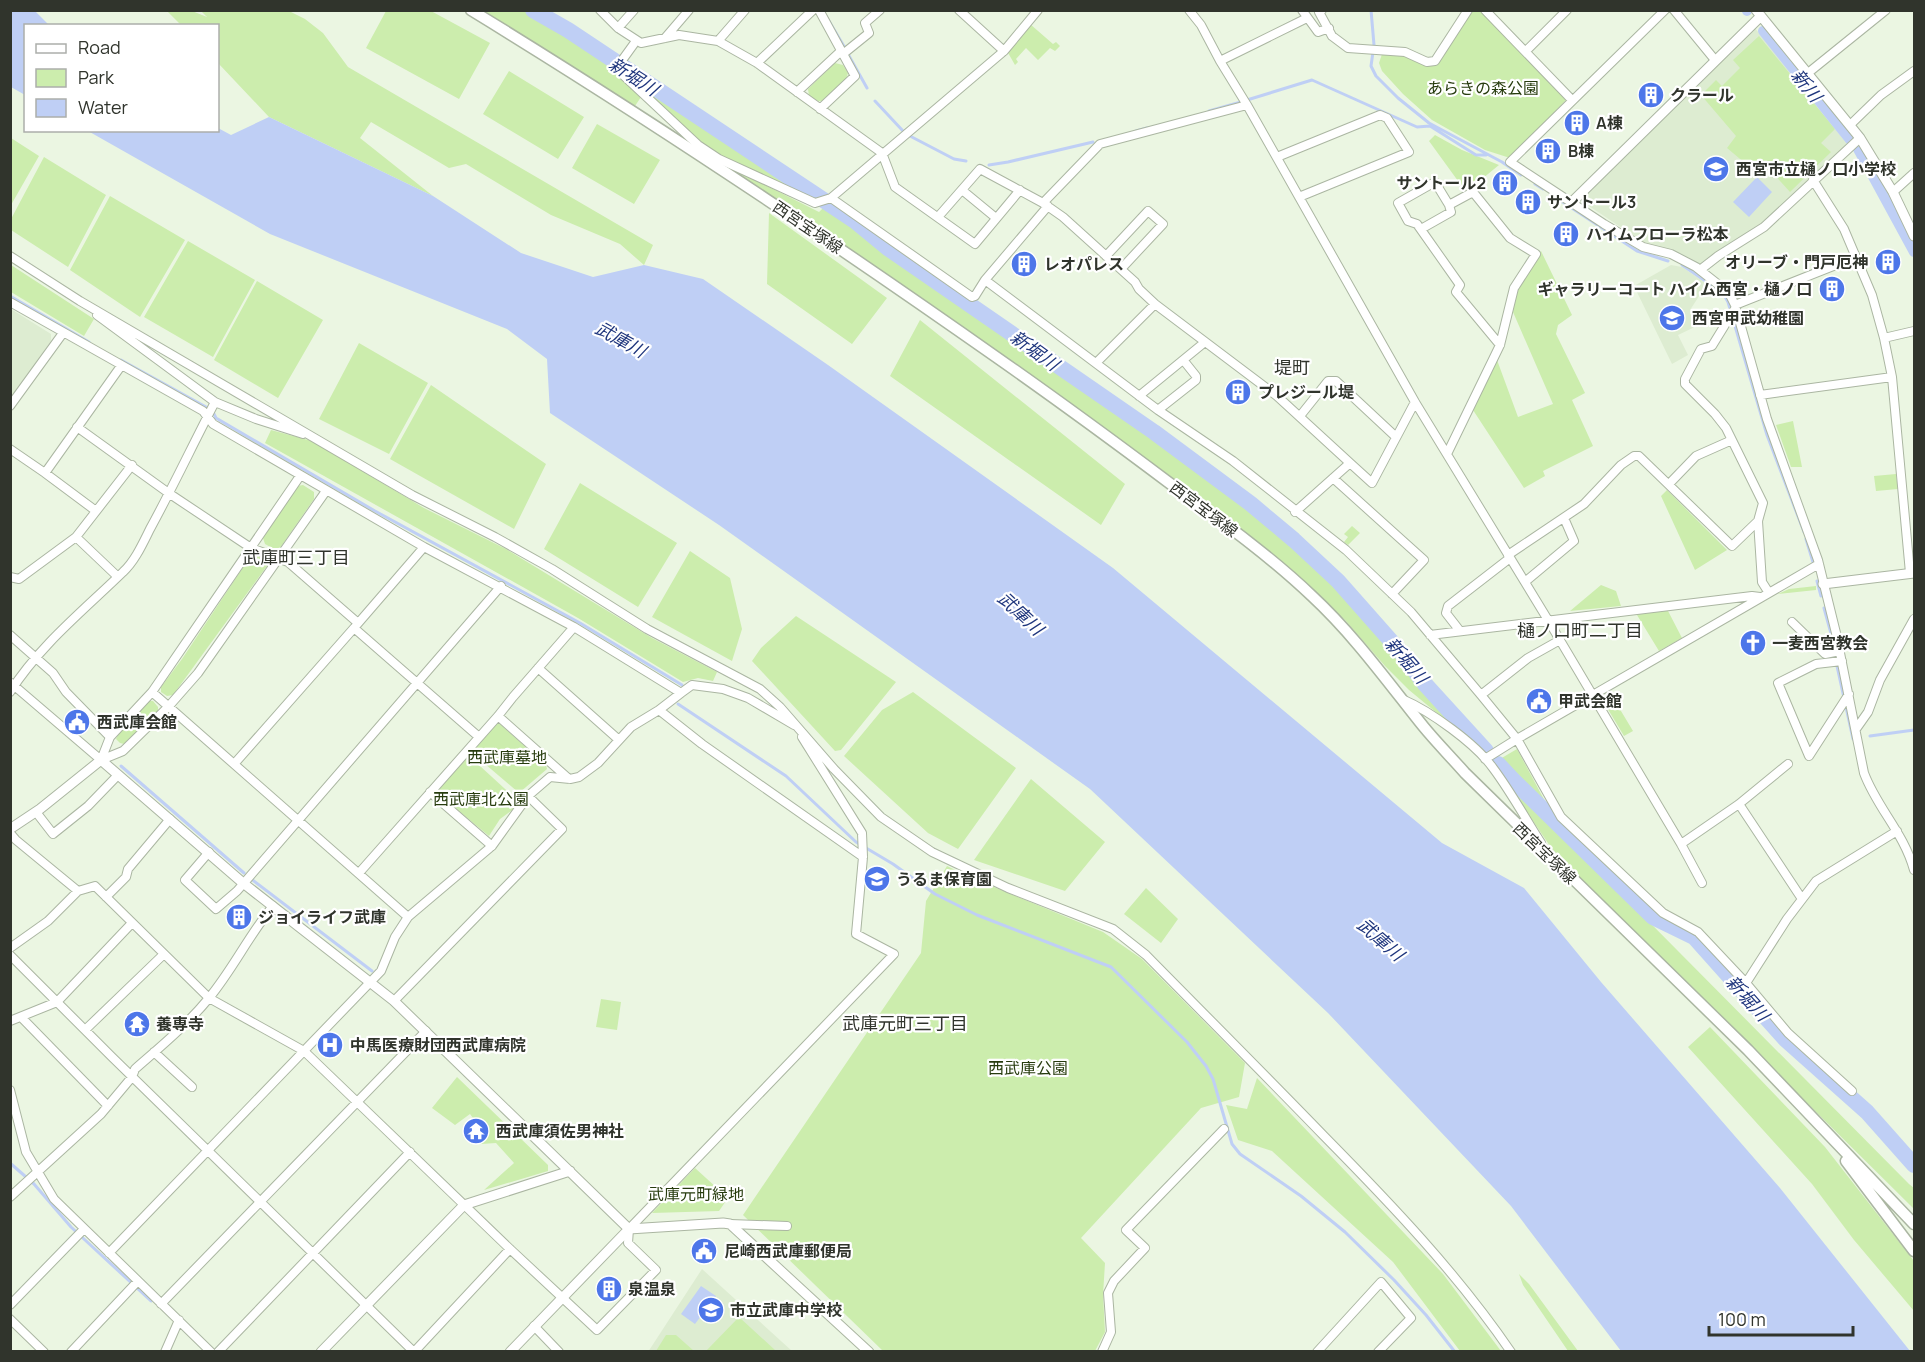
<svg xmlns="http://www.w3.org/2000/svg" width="1925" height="1362" font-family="Manrope,'Noto Sans JP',sans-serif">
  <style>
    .built { fill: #ddecd1 }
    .green { fill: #ccedad }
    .water { fill: #bfcff5 }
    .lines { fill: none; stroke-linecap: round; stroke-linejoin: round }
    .stream { stroke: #bfcff5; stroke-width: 3 }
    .canal { stroke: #bfcff5; stroke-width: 10 }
    .river { stroke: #bfcff5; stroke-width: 16 }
    .minor-casing { stroke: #abb6a2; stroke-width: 10 }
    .tertiary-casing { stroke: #abb6a2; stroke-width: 11 }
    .secondary-casing { stroke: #abb6a2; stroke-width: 13 }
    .minor { stroke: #fff; stroke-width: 8 }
    .tertiary { stroke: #fff; stroke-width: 9 }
    .secondary { stroke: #fff; stroke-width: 10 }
    .labels { text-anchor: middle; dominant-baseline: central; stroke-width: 4.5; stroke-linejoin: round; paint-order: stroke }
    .park-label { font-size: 16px; fill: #273c0e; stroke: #fff }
    .poi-label { font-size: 16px; font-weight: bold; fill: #30342c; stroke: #fff; text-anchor: start }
    .street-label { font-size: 16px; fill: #30342c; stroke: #fff }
    .water-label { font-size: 18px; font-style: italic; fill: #1f367d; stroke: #fff }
    .neighbourhood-label { font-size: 18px; fill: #30342c; stroke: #fff }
  </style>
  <rect width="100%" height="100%" fill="#ebf6e2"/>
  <path class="built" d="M1755 28 1847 144 1762 225 1700 265 1646 244 1580 200Z
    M1671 265 1682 267 1707 284 1690 310 1699 325 1678 335 1688 355 1672 364 1634 286Z
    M11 309 51 334V341L11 398Z
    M702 1269 792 1351 648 1352Z"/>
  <path class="green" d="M167 11H192L207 17 201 11H289L305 19 323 33 348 67 653 245 644 265 620 244 551 215 466 164 449 168 371 122 360 138 433 196 269 117 218 63V26L181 25Z
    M386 11H431L490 43 459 99 366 48Z
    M480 11H526L616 66 617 75 641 97 635 106Z
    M1473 11H1480L1566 100 1510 158 1485 150 1432 120 1403 94 1382 71 1379 63 1382 54 1405 56 1437 63Z
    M1030 24 1053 44 1056 42 1060 46 1055 51 1050 48 1038 60 1026 48 1016 59 1018 62 1015 65 1007 51Z
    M1759 36 1835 129 1821 143 1831 152 1790 192 1771 171 1757 166 1752 169 1727 148 1736 136 1701 95 1716 80 1722 86 1740 68 1733 60Z
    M835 63 843 65 848 73 846 79 823 101H818L809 96 808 89Z
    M509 71 584 117 558 159 483 114Z
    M652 93 714 135 817 198 814 201 719 157 702 146 704 144 699 140 697 142 650 96Z
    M597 124 660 160 634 204 572 168Z
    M1435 135 1462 150 1499 165 1466 192 1429 141Z
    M11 138 39 156 11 205Z
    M44 157 106 195 68 267 11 230V219Z
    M729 167 819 212 824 207 857 228 1204 476 1296 547 1338 588 1459 724 1455 728 1409 690 1385 666 1345 620 1258 545 1184 488 1060 396 727 170Z
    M110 196 185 240 140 317 70 270Z
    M769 213 887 298 852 344 767 284Z
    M188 241 255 280 213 357 144 317Z
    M1541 251 1572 315 1558 325 1556 334 1585 393 1572 400 1593 446 1543 471 1545 476 1524 488 1473 410 1497 360 1518 417 1553 404 1513 312 1517 289Z
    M11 265 94 319 84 336 11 292Z
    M257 281 323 320 278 398 214 360Z
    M920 320 1125 484 1101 525 890 376Z
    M359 343 428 383 389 454 319 419Z
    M431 385 546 464 514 529 390 459Z
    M1793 421 1802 467H1791L1776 425Z
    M271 430 312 441 424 508 506 549 652 638 717 672 713 681 698 678 683 682 578 618 265 443Z
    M1896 474 1898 489 1876 491 1874 476Z
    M580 483 677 543 638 607 544 549Z
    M303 485 314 492V499L280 548 274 549 265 544 263 538 297 486Z
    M1667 490 1727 550 1695 570 1661 496Z
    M1352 526 1360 533 1348 545 1344 542 1348 537 1344 534Z
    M690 551 730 578 742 629 732 661 652 617Z
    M257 556 267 560V566L173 695 167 696 161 692V687L182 659 250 557Z
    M1601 585 1616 591 1621 606 1570 611Z
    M1816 586V590L1778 594 1789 589Z
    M1667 609 1682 638 1659 651 1637 615V613Z
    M796 616 896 682 841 750 835 751 752 661 761 648Z
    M913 692 1016 768 958 849 928 833 844 756 882 710Z
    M149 701H153L158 707V711L124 744 120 743 116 739 118 735Z
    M1615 701 1633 731 1624 736 1606 706Z
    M495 724H500L546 765 547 769 519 793 471 752Z
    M1517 749 1563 835 1909 1184 1914 1188V1209L1554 852 1508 784 1512 782 1526 796 1530 793 1500 759Z
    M468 755 515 798V808L500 819 489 836 436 792Z
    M1031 779 1105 842 1065 891 974 860Z
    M947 866 972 878 1103 932 1142 959 1245 1063 1239 1097 1201 1108 1081 1238 1105 1263 1103 1295 1105 1332 1095 1351H883L743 1215 921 953 926 901Z
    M1146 888 1178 919 1161 943 1124 914Z
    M601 999 621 1002 617 1030 596 1027Z
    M1710 1027 1825 1147 1914 1261V1311L1854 1240 1812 1184 1688 1047Z
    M457 1077 548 1165V1171L484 1190 514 1163 496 1143 481 1144 470 1137 479 1126 470 1114 455 1125 432 1108Z
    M1257 1078 1443 1274 1501 1351H1460L1393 1262 1272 1151 1238 1140 1226 1105 1247 1109Z
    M695 1168 728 1198 719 1211 652 1213Z
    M1519 1274 1529 1284 1578 1351H1568L1523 1285Z
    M739 1317 775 1350 774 1351H706Z
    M666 1335H676L694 1351H656Z"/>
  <path class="water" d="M11 10 35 11 49 25 26 26 25 95 11 87Z
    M269 117 433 196 521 253 593 277 644 265 703 279 828 365 1113 568 1442 843 1524 888 1601 982 1780 1188 1910 1351H1621L1511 1206 1328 1013 1090 789 719 525 550 413 547 359 507 329 270 234 88 131 218 130V128L231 135Z
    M1757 177 1772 192 1749 217 1733 202Z
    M701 1286 716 1296 695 1324 681 1314Z"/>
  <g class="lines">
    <path class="stream" d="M1371 10 1374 45 1371 66 1376 76 1398 98 1429 123 1502 162 1521 175
      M823 11 845 48
      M848 54 867 88
      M1247 100 1312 80 1417 127 1430 126 1476 155H1486
      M875 101 903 131
      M1209 111 1241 102
      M1136 131 1147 128
      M906 137 908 135 954 159 966 161
      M989 165 1008 162 1093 142
      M1535 184 1543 189
      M1552 195 1637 251 1668 261
      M1682 265 1723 293 1728 302 1767 435 1804 532
      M10 296 89 342
      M121 360 206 407
      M214 414 216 418 375 511 580 623 682 685
      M1806 539 1813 562
      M1817 581 1821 596
      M1824 608 1832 637
      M1837 666 1853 739
      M678 704 786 776 856 842 893 864 935 894 977 915 1111 967 1187 1042 1206 1066 1213 1079 1232 1144 1240 1154 1301 1196 1345 1232 1394 1280 1426 1315 1455 1352
      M1870 736 1914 730
      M121 766 244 873
      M250 878 372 971
      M10 1163 34 1184 71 1227 151 1301"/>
    <path class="canal" d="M1747 10V11
      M1763 31 1850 140
      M1858 149 1914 252"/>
    <path class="river" d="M533 10 568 30 855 221 889 249 1154 432 1251 504 1294 540 1338 581 1399 650 1424 683 1486 751
      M1498 764 1513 780 1653 917 1694 937 1785 1039 1867 1112 1914 1165"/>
    <defs>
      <path id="minor" d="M600 10 618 28 641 43 679 35 718 41 757 63 882 153 895 187 975 244 1020 190
        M819 10 855 76 820 109
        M959 10 1004 51
        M1189 10 1201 25 1220 61 1247 105 1415 402 1548 620 1681 844
        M1302 10 1318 32 1329 28
        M1322 10 1319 12 1332 36 1348 48 1405 52 1427 62 1435 61 1468 10
        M1485 10 1572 100
        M1665 10 1510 162 1604 224 1643 247 1671 254 1696 267 1729 293 1735 305 1767 419 1818 560 1836 633 1864 773C1877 808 1904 833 1914 870
        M1674 10 1715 60
        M618 28 634 10
        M665 38 689 10
        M636 41 623 59 621 73 698 145 719 159 815 203 831 198 1004 51 1038 10
        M718 41 745 10
        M1526 51 1567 10
        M843 54 869 33 865 23 880 10
        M1220 61 1307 18
        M757 63 813 10
        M1808 73 1886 10
        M797 92 841 51
        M1850 125 1881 95 1914 71
        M1277 157 1380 115 1387 118 1409 152 1299 197
        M1813 180 1844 229 1872 295 1884 338 1892 377 1910 573
        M962 190 996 218
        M1893 192 1914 173
        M831 198 972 297 975 296 985 280
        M1043 203 1100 144 1247 105
        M1048 206 985 280 1158 410 1233 461 1346 550 1411 612 1481 695 1517 739 1561 817 1663 913 1698 932 1746 983 1788 1033 1852 1091
        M938 217 980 169 1043 203 1063 217 1135 282 1139 289 1155 304 1277 396 1350 463
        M1421 229 1451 212 1449 205
        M10 256 80 301 412 495 495 537 552 569 647 629 760 689 780 707 834 769 881 817 932 852 1008 888 1113 929 1146 955C1205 1015 1265 1075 1324 1136 1391 1204 1457 1273 1511 1352
        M1106 256 1148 211 1163 224 1121 269
        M1700 270 1718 256 1764 227 1860 138
        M10 302 203 411 213 424 424 547 574 627 681 693 659 710 631 727 598 763 579 777 570 779 550 777 528 796 492 846 408 917 395 937 381 971 109 1253
        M1735 305 1856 257
        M1736 307 1712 346 1701 349 1685 379V384L1715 414 1726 428 1763 503 1758 521 1762 582 1769 593
        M97 315 215 402 256 419 303 434
        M1884 338 1914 331
        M1096 363 1155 304
        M1760 395 1892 377
        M1139 396 1205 342
        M10 406 63 333
        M1158 410 1196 380V376L1184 361
        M1300 416 1328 381H1336L1396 437
        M77 427 170 494 251 548 288 562 358 623
        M10 449 45 473 121 366
        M1447 454 1500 345 1514 288 1536 254 1510 238 1473 192 1449 205 1435 182 1398 203 1408 221 1417 224 1460 285 1456 292 1500 345
        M45 473 96 511
        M1333 478 1424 560 1392 594
        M1669 484 1696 456 1732 440
        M1295 512 1350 463 1372 483 1415 402
        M76 537 117 576
        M424 547 354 628 479 737
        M1508 555 1584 504 1621 465 1634 456H1639L1732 546 1758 521
        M10 577 19 579 76 537 132 465
        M1525 582 1574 541 1564 518
        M1792 622 1825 654 1840 651
        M1460 631 1446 613 1448 606 1510 558
        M10 635 53 673 66 692 110 737
        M1430 635 1752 596 1760 597
        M1842 661 1816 664 1778 683 1809 756 1849 694
        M538 668 619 740
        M11 683 101 760
        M10 692C40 645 84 610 123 572 135 561 143 543 150 529 173 487 193 444 215 402
        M152 692 408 917
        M681 693 692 685 723 689 748 698 794 725
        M1481 695 1528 658 1560 640
        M1402 699C1430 711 1475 743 1493 768 1511 792 1525 818 1541 843
        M659 710 702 744 863 857
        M498 716 569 779
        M1856 729 1868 712 1880 680 1914 619
        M1485 759 1517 739 1819 564
        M101 760 123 751 169 706 198 673 326 491
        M101 760 110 737 152 692 300 476
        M235 763 354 628
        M430 792 492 846
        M1739 804 1802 899
        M36 812 53 834 88 806 118 775
        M10 833 16 840 78 891 95 886 209 998 304 1051 510 1249 597 1330 656 1270 628 1243 629 1229 894 954 856 934 863 857 862 833 802 737
        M209 852 185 880 216 909 237 891 501 586
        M359 873 498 716 513 697 574 627
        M1702 883 1681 844 1739 804 1788 764
        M106 897 126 877 128 869 170 819
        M10 948 48 921 78 891
        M10 955 112 1057 414 1352
        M1746 983 1787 919 1816 881 1897 831
        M394 1001 562 829 528 796
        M21 1017 108 1106
        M10 1021 57 1002 132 923
        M85 1030 164 954
        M154 1052 192 1087
        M10 1090 26 1152 54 1199 211 1352
        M10 1197 101 1114 132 1077 135 1069C160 1047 187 1025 209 998 233 969 249 935 273 906
        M730 1224 787 1226
        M161 1304 426 1031
        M10 1305 84 1229
        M10 1319 44 1352
        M534 1326 559 1352
        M71 1352 137 1282
        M165 1352 179 1320
        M218 1352 410 1152
        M414 1352 510 1249
        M1102 1352 1111 1332 1108 1293 1114 1281 1145 1248 1126 1230 1224 1129
        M1317 1352 1381 1282 1411 1318 1378 1352"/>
      <path id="tertiary" d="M1756 10 1860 138 1893 192 1914 236
        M1572 202 1761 16
        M1823 584 1914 573
        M10 829 40 809 101 760 243 883 394 1001 629 1229
        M321 1352 464 1205 570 1171
        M510 1352 629 1229 723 1223 730 1224 869 1352"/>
      <path id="secondary" d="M471 10C651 120 827 238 999 359 1056 399 1112 440 1168 482 1217 518 1268 554 1312 596 1354 635 1387 681 1423 726 1436 742 1451 757 1465 773L1748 1050 1914 1224
        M1846 1161 1914 1251"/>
    </defs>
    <use href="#minor" class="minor-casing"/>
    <use href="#tertiary" class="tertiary-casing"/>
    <use href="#secondary" class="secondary-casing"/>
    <use href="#minor" class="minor"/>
    <use href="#tertiary" class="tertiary"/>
    <use href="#secondary" class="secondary"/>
  </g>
  <defs>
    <symbol id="building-disc" viewBox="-11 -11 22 22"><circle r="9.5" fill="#4d76e9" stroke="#fff"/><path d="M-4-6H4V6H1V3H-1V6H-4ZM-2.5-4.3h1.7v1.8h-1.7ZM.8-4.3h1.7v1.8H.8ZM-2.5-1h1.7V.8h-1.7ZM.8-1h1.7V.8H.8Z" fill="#fff"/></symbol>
    <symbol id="school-disc" viewBox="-11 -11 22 22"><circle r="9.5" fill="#4d76e9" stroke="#fff"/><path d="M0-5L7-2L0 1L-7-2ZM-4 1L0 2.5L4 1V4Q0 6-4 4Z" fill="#fff"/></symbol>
    <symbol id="church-disc" viewBox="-11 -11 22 22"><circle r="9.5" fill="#4d76e9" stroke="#fff"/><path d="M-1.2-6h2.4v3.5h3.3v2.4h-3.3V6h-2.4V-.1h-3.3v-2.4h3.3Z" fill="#fff"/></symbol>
    <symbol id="civic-disc" viewBox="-11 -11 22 22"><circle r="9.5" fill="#4d76e9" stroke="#fff"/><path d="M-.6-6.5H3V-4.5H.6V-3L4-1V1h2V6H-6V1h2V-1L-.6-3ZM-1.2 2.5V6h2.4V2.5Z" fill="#fff"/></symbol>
    <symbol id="temple-disc" viewBox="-11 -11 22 22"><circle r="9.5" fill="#4d76e9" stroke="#fff"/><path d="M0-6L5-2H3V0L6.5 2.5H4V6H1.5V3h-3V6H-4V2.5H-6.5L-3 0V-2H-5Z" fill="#fff"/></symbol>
    <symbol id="hospital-disc" viewBox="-11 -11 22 22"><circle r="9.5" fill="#4d76e9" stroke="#fff"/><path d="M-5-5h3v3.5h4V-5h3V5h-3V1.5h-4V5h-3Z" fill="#fff"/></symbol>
  </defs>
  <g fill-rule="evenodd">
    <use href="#building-disc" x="1636" y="80" width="30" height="30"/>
    <use href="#building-disc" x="1562" y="108" width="30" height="30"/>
    <use href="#building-disc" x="1533" y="136" width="30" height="30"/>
    <use href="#school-disc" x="1701" y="154" width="30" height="30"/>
    <use href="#building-disc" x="1490" y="168" width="30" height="30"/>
    <use href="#building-disc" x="1513" y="187" width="30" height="30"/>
    <use href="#building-disc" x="1551" y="219" width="30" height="30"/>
    <use href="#building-disc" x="1873" y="247" width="30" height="30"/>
    <use href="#building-disc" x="1009" y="249" width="30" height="30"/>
    <use href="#building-disc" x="1817" y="274" width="30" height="30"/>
    <use href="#school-disc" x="1657" y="303" width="30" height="30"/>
    <use href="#building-disc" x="1223" y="377" width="30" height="30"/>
    <use href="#church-disc" x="1738" y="628" width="30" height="30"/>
    <use href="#civic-disc" x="1524" y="686" width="30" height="30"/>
    <use href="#civic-disc" x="62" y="707" width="30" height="30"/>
    <use href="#school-disc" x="862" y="864" width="30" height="30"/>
    <use href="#building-disc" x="224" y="902" width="30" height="30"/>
    <use href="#temple-disc" x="122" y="1009" width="30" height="30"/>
    <use href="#hospital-disc" x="315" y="1030" width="30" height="30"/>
    <use href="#temple-disc" x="461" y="1116" width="30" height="30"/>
    <use href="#civic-disc" x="689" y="1236" width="30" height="30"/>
    <use href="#building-disc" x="594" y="1274" width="30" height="30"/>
    <use href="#school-disc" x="696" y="1295" width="30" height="30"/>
  </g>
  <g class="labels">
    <g class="park-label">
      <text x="1483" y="88">あらきの森公園</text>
      <text x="507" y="757">西武庫墓地</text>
      <text x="481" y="799">西武庫北公園</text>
      <text x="1028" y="1068">西武庫公園</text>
      <text x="696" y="1194">武庫元町緑地</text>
    </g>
    <g class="poi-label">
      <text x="1670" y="95">クラール</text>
      <text x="1596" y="123">A棟</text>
      <text x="1568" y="151">B棟</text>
      <text x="1736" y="169">西宮市立樋ノ口小学校</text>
      <text x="1486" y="183" text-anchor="end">サントール2</text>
      <text x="1547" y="202">サントール3</text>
      <text x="1586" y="234">ハイムフローラ松本</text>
      <text x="1868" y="262" text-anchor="end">オリーブ・門戸厄神</text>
      <text x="1044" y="264">レオパレス</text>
      <text x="1812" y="289" text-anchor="end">ギャラリーコート ハイム西宮・樋ノ口</text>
      <text x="1692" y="318">西宮甲武幼稚園</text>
      <text x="1258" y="392">プレジール堤</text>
      <text x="1772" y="643">一麦西宮教会</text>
      <text x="1558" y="701">甲武会館</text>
      <text x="97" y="722">西武庫会館</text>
      <text x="896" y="879">うるま保育園</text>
      <text x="258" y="917">ジョイライフ武庫</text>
      <text x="156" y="1024">養専寺</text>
      <text x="350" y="1045">中馬医療財団西武庫病院</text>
      <text x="496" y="1131">西武庫須佐男神社</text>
      <text x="724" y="1251">尼崎西武庫郵便局</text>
      <text x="628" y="1289">泉温泉</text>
      <text x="730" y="1310">市立武庫中学校</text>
    </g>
    <g class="street-label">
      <text transform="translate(808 227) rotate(34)">西宮宝塚線</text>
      <text transform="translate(1204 509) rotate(37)">西宮宝塚線</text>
      <text transform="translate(1545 853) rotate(44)">西宮宝塚線</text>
    </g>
    <g class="water-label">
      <text transform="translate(634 76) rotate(33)">新堀川</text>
      <text transform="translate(1807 85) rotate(51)">新川</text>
      <text transform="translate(621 339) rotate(29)">武庫川</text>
      <text transform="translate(1035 350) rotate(36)">新堀川</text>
      <text transform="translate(1021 613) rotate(43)">武庫川</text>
      <text transform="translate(1407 660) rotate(49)">新堀川</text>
      <text transform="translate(1381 939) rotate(41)">武庫川</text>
      <text transform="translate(1748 998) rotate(48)">新堀川</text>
    </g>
    <g class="neighbourhood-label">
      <text x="1292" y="367">堤町</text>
      <text x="296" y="557">武庫町三丁目</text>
      <text x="1580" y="630">樋ノ口町二丁目</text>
      <text x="905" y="1023">武庫元町三丁目</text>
    </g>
  </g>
  <rect width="1925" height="1362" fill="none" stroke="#30342c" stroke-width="24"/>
  <rect x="24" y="24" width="195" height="108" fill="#ffffff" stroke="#acaeab" stroke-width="1.5"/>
  <rect x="36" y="44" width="30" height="9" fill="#ffffff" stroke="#acaeab" stroke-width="1.5"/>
  <text x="78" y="54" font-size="18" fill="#30342c">Road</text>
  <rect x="36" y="69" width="30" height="18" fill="#ccedad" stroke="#acaeab" stroke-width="1.5"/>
  <text x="78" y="84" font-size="18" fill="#30342c">Park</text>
  <rect x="36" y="99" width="30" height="18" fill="#bfcff5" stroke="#acaeab" stroke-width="1.5"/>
  <text x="78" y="114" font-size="18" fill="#30342c">Water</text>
  <path d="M1709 1326v9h144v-9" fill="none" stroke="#30342c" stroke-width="3"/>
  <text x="1718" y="1326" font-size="18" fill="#30342c" stroke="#ffffff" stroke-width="4.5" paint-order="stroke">100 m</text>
</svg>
